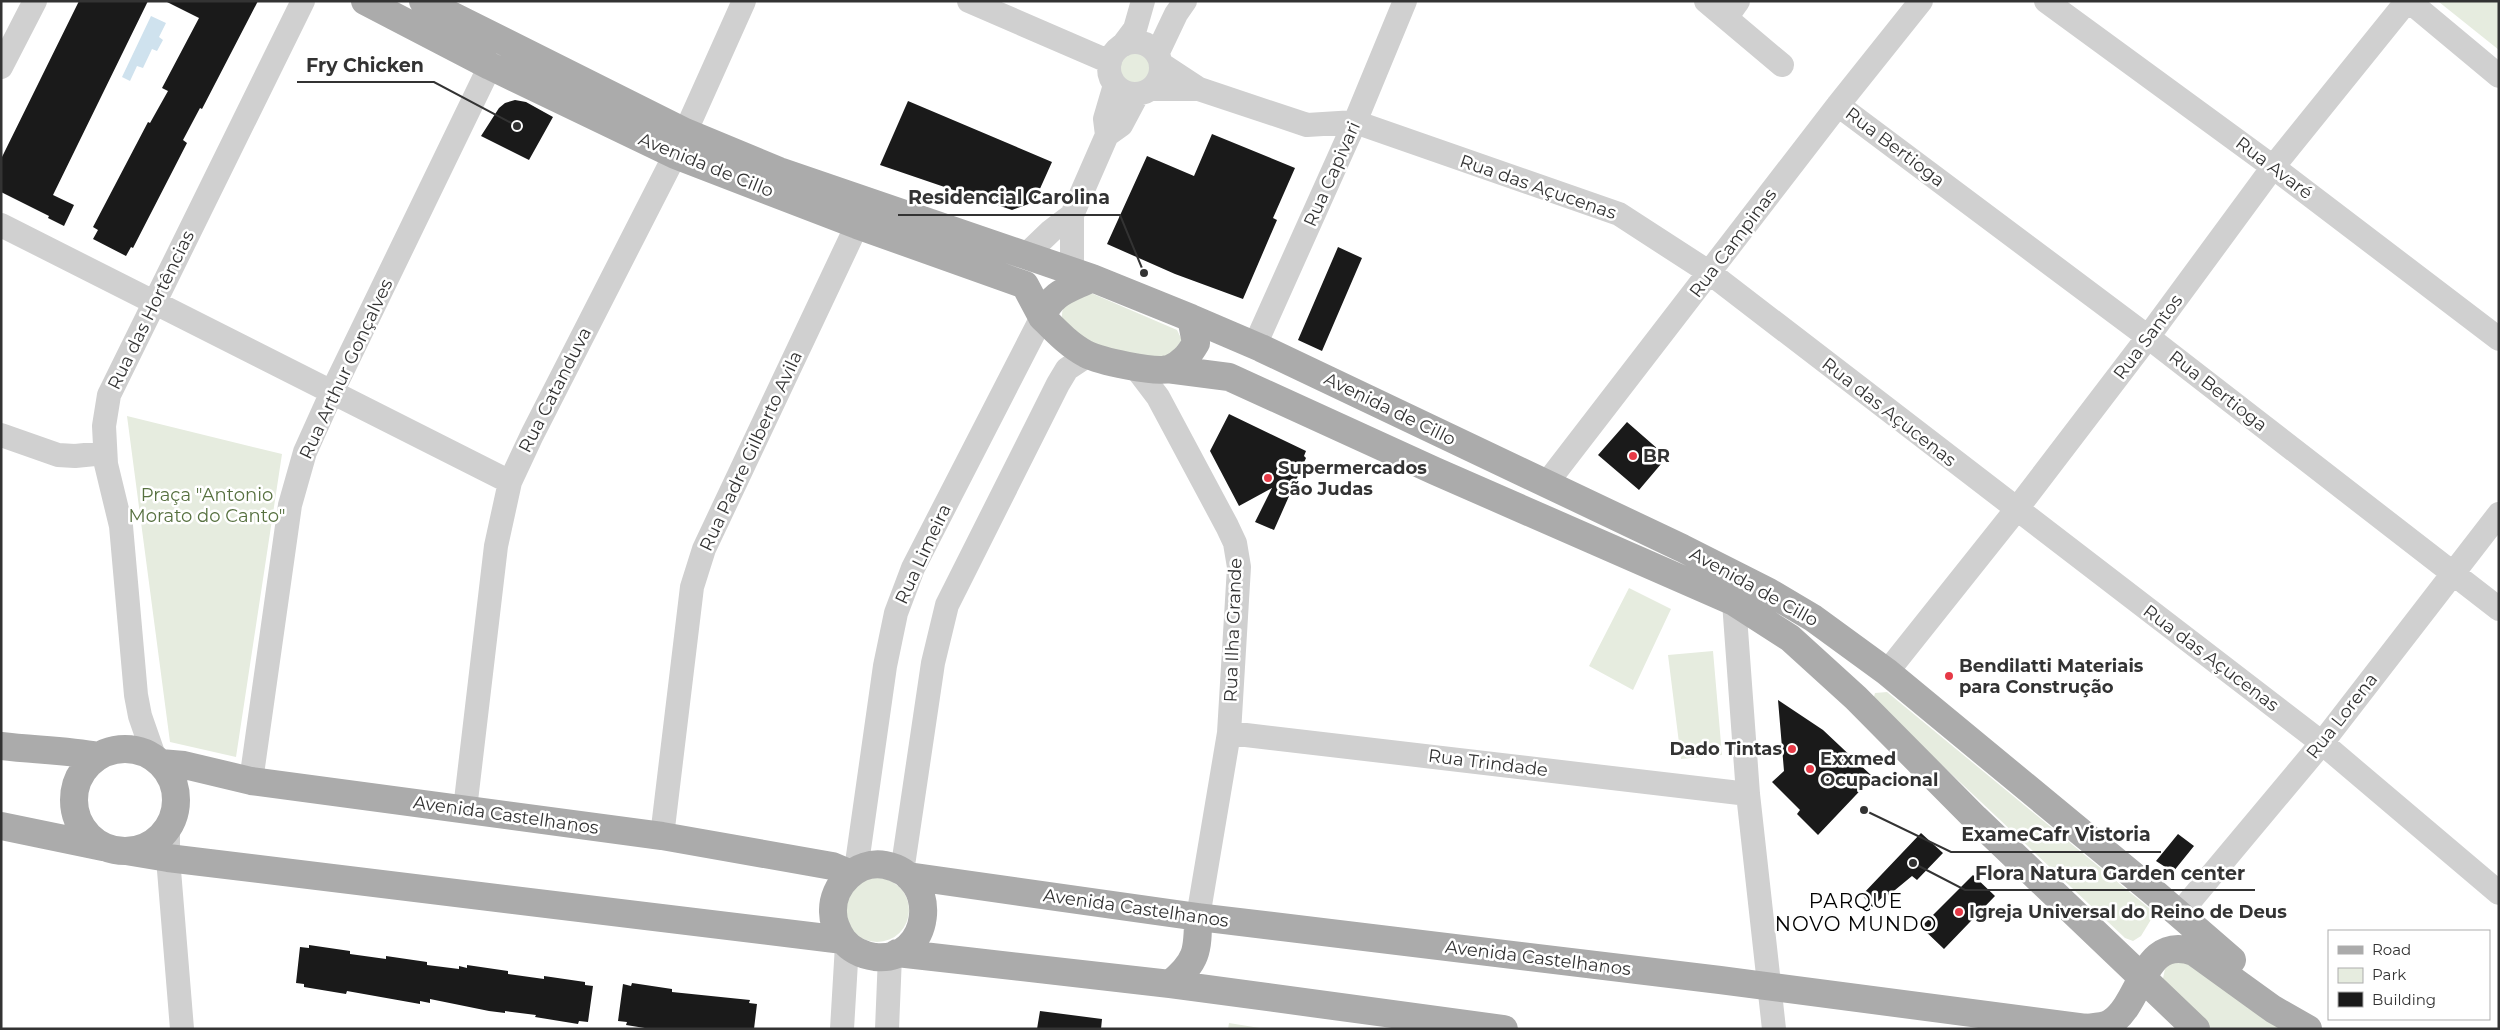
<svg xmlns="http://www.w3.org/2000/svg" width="2500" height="1030" font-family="Montserrat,sans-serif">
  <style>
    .green { fill: #e6ecdf }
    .water { fill: #cfe2ee }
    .building { fill: #1a1a1a }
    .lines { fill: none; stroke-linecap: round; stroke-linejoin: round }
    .minor { stroke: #d0d0d0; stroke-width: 24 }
    .major { stroke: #ababab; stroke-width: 28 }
    .poi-dot { fill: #e63946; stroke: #fff; stroke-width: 2 }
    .labels { text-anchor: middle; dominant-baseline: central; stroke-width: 5; stroke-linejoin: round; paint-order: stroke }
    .street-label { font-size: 18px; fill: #333; stroke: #fff }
    .poi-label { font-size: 18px; font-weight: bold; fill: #333; stroke: #fff; text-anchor: start }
    .park-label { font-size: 18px; fill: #56703f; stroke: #fff }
    .quarter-label { font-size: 20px; letter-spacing: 1px; fill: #000; stroke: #fff }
    .leader { fill: none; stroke: #333; stroke-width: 2 }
    .callout-dot { fill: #333; stroke: #fff; stroke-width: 2 }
    .callout-label { font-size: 19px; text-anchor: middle; font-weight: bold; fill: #333; stroke: #fff; stroke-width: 5; stroke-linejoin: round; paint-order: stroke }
  </style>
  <rect width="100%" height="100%" fill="#fff"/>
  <path class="green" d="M2499 1V50L2439 2V1Z
    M1115 69a19 19 0 1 1 38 0a19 19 0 1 1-38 0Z
    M1091 293 1177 330 1182 340 1166 361C1141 357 1074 348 1063 321 1060 313 1064 306 1067 298Z
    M127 416 282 454 236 757 170 742Z
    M1629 588 1671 609 1633 690 1589 666Z
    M1713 651 1722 755 1681 759 1668 655Z
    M1887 692 2155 913 2141 936 2133 941 2125 938 1873 700 1875 693Z
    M845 910a32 32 0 1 1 64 0a32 32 0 1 1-64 0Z
    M2183 959 2282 1029H2205L2162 983 2165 969 2174 960Z
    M1229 1023 1266 1029H1228Z"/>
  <path class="water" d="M151 16 166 23 159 37 163 40 157 51 152 49 143 68 137 66 130 81 122 77Z"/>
  <path class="building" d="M79 1H148L53 195 74 205 64 226 48 218 49 216 1 192V159Z
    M165 1H258L202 109 200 108 183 140 187 143 133 248 131 247 126 256 93 239 98 230 93 227 148 122 150 123 168 91 162 88 199 18Z
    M515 100 526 102 553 117 529 160 481 136 499 108 505 103Z
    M908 101 1052 162 1034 202 1012 210 880 165Z
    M1212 134 1295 168 1273 218 1277 220 1243 299 1175 274 1107 244 1147 156 1194 176Z
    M1338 247 1362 258 1322 351 1298 340Z
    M1229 414 1306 451 1304 456 1306 458 1274 530 1255 522 1272 488 1239 506 1210 451Z
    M1627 422 1667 457 1639 490 1598 455Z
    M1778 700 1823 730 1873 777 1818 835 1797 814 1800 810 1772 782 1784 771Z
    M1921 833 1943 853 1917 880 1912 876 1889 895 1887 893 1872 907 1862 895Z
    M2178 834 2194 846 2173 872 2156 861Z
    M1973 875 1995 896 1944 949 1921 927Z
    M309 945 350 951V954L386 959V956L427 962V965L459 969V966L467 968V965L508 971V974L544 979V976L585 982V985L593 986 588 1022 579 1021 578 1024 535 1017 536 1015 505 1011V1013L489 1011 430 999V1003L420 1001V1004L347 991 346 994 304 987V984L296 983 300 947 309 948Z
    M632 983 672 989V992L750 1000 749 1003 757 1004 754 1029H651L626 1025 627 1022 618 1021 623 984 631 986Z
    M1040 1011 1102 1019 1101 1029H1037Z"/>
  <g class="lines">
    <path class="minor" d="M969 1 1110 62
      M1706 1 1782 65
      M2046 1 2273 167 2499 339
      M2409 1 2499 76
      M1726 18 1738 1
      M1109 68a26 26 0 1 1 52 0a26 26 0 1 1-52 0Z
      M1123 45 1135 29 1143 1
      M1157 54 1176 14 1185 1
      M1 67 35 1
      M1152 89H1199L1161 64
      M1199 89 1307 125 1355 122 1619 214 1710 273 2322 743 2499 893
      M1838 105 2148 337 2499 609
      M1107 135 1121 125 1137 95
      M1 225 510 482
      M1026 255 1051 231 1072 215
      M1072 272V215L1107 135 1105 119 1115 85
      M1255 345 1355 122 1405 1
      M1136 368 1158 397 1227 526 1235 543 1239 567 1229 733 1198 917
      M1 435 58 455 75 456 105 453
      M1546 484 1838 105 1921 1
      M1734 602 1748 794 1774 1029
      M1887 672 2016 510 2148 337 2273 167 2407 1
      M1229 733 1748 794
      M155 759 140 716 136 695 121 526 106 464 104 426 109 395 303 1
      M251 781 290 505 305 452 332 392 490 66
      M465 809 496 546 510 482 532 435 675 155 744 1
      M168 826V858L182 1029
      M662 836 692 587 704 549 857 225
      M856 870 885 666 896 613 913 568 1042 317
      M902 872 933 663 947 605 1058 384 1067 369 1088 355
      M2179 914 2322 743 2499 514
      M842 1029 847 945
      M887 1029 890 956"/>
    <path class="major" d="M365 1 490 66 675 155 857 225 1025 285 1042 317
      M423 1 685 132 779 171 1092 278 1191 318 1196 343C1189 355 1182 364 1169 369 1154 373 1100 361 1086 354 1069 345 1056 331 1042 317 1052 292 1068 290 1092 278
      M1191 318 1261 348 1682 548 1769 592 1813 618 1887 672 2157 895 2232 960
      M1167 369 1229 377 1435 471 1734 602 1790 638 1856 698 1975 818 2196 1029
      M1 746C34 750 66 750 98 756
      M74 800a51 51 0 1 1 102 0a51 51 0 1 1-102 0Z
      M160 763 184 765 251 781 662 836 832 866 851 874
      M1 826 103 847
      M126 851 168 858 843 940C851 950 862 955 875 957 931 963 943 876 885 865 857 860 832 885 833 912 833 923 837 931 843 940
      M908 876 1198 917 1720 980 2086 1028C2094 1027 2105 1027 2112 1022 2143 1000 2143 934 2194 952L2273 1009 2308 1029
      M897 953 1170 984 1504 1029
      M1170 984C1197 962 1198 951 1198 917"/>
  </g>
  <g class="poi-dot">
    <circle cx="1633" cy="456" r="5"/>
    <circle cx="1268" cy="478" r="5"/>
    <circle cx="1949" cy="676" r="5"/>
    <circle cx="1792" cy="749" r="5"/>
    <circle cx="1810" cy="769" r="5"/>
    <circle cx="1959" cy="912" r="5"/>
  </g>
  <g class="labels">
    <g class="street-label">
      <text transform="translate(1895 147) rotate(37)">Rua Bertioga</text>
      <text transform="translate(706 165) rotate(22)">Avenida de Cillo</text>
      <text transform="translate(2274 168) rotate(37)">Rua Avaré</text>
      <text transform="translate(1332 174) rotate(-66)">Rua Capivari</text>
      <text transform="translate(1538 187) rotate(19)">Rua das Açucenas</text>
      <text transform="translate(1733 243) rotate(-53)">Rua Campinas</text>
      <text transform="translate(151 310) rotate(-64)">Rua das Hortências</text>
      <text transform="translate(2148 337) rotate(-53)">Rua Santos</text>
      <text transform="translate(346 369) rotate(-65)">Rua Arthur Gonçalves</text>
      <text transform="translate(555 390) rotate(-63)">Rua Catanduva</text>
      <text transform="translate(2218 391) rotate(38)">Rua Bertioga</text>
      <text transform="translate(1390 409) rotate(26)">Avenida de Cillo</text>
      <text transform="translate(1889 412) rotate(38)">Rua das Açucenas</text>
      <text transform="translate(751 451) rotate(-65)">Rua Padre Gilberto Avila</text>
      <text transform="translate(923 554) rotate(-65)">Rua Limeira</text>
      <text transform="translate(1754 587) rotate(29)">Avenida de Cillo</text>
      <text transform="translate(1233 630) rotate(-88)">Rua Ilha Grande</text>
      <text transform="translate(2211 658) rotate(37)">Rua das Açucenas</text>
      <text transform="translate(2342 716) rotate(-52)">Rua Lorena</text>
      <text transform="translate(1488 763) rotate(7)">Rua Trindade</text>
      <text transform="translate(506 815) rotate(8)">Avenida Castelhanos</text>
      <text transform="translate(1136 908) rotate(8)">Avenida Castelhanos</text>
      <text transform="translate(1538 958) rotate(7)">Avenida Castelhanos</text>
    </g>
    <g class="poi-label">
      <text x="1643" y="456">BR</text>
      <text x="1278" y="468">Supermercados<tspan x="1278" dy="21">São Judas</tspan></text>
      <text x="1959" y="666">Bendilatti Materiais<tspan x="1959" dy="21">para Construção</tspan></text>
      <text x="1782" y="749" text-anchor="end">Dado Tintas</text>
      <text x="1820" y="759">Exxmed<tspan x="1820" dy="21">Ocupacional</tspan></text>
      <text x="1969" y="912">Igreja Universal do Reino de Deus</text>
    </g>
    <g class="park-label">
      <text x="207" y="495">Praça "Antonio<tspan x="207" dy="21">Morato do Canto"</tspan></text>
    </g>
    <g class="quarter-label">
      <text x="1856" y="901">PARQUE<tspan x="1856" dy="23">NOVO MUNDO</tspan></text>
    </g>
  </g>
  <path class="leader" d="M517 126L434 82H297M1144 273L1120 215H898M1864 810L1951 852H2161M1913 863L1965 890H2255"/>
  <g class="callout-dot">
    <circle cx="517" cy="126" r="5"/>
    <circle cx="1144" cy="273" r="5"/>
    <circle cx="1864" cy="810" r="5"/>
    <circle cx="1913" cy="863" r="5"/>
  </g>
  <g class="callout-label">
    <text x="365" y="72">Fry Chicken</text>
    <text x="1009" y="204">Residencial Carolina</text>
    <text x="2056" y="841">ExameCafr Vistoria</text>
    <text x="2110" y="880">Flora Natura Garden center</text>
  </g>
  <rect width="2500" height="1030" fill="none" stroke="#333333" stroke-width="5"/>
  <rect x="2328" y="930" width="162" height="90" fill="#ffffff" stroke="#adadad"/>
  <rect x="2338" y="946" width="25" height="8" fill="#ababab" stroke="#adadad"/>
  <text x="2372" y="955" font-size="15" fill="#333333">Road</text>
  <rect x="2338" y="968" width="25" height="15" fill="#e6ecdf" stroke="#adadad"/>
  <text x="2372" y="980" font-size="15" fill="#333333">Park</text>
  <rect x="2338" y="992" width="25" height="15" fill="#1a1a1a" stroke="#adadad"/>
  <text x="2372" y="1005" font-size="15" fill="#333333">Building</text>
</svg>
